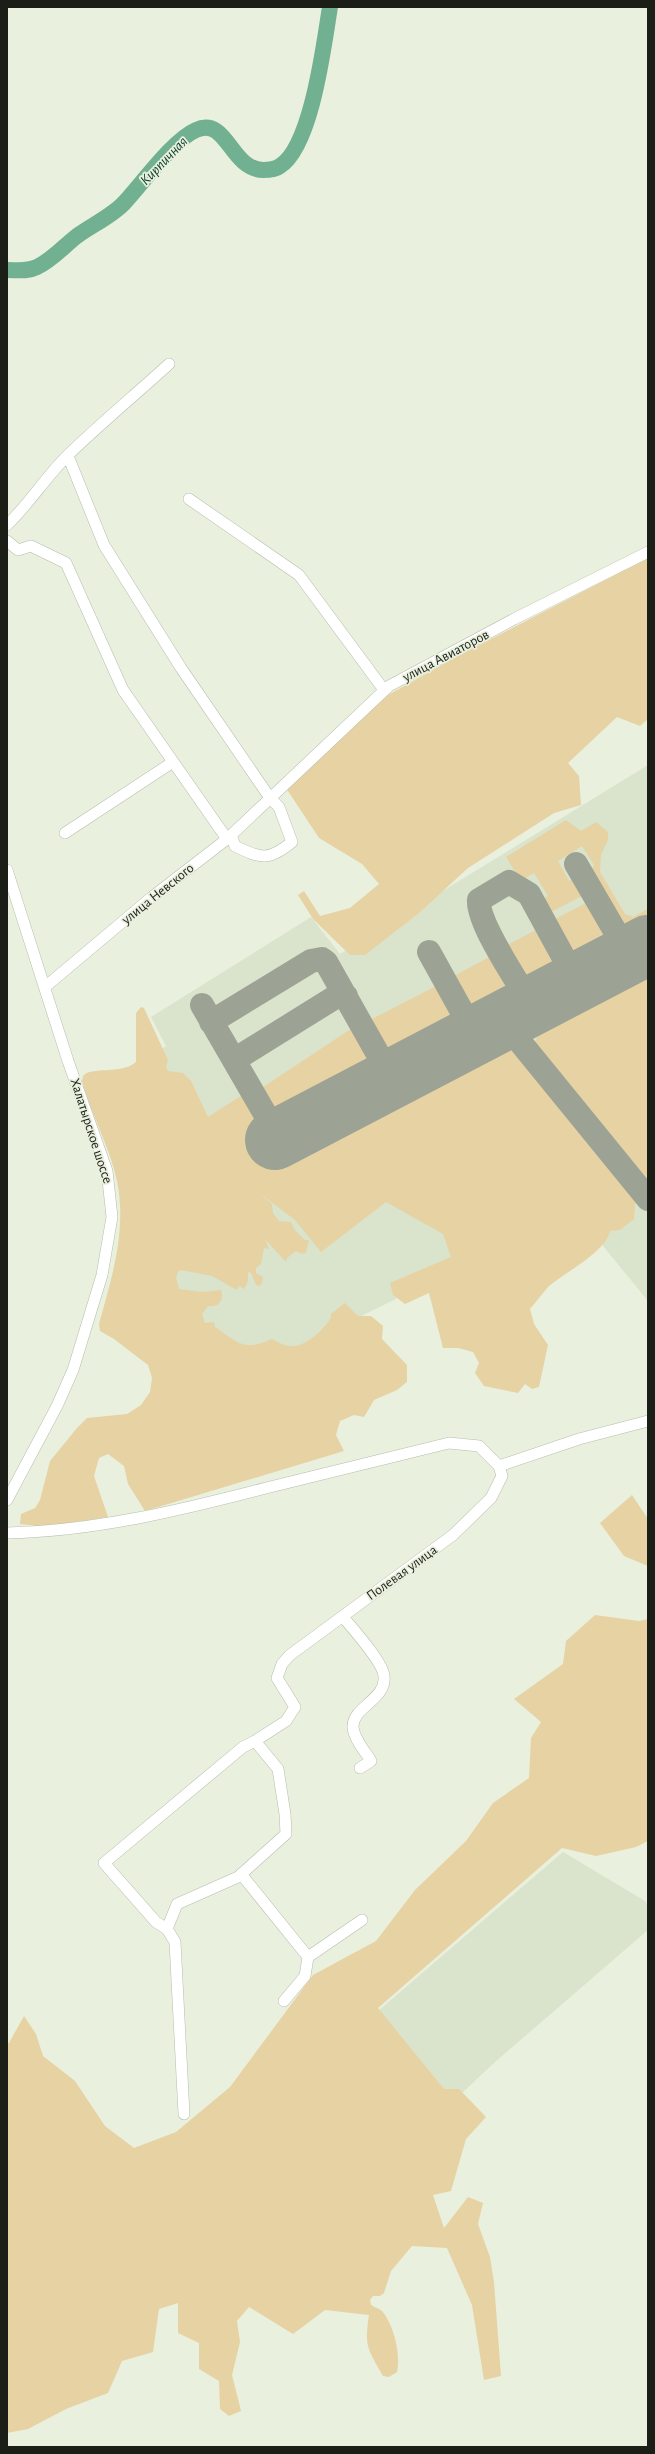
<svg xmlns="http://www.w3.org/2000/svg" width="655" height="2454" font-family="'Alegreya Sans',sans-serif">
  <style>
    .built { fill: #dae3cb }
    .green { fill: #e7d2a3 }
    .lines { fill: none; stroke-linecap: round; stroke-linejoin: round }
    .river { stroke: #71b091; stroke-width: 16 }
    .taxiway { stroke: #9ca294; stroke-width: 24 }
    .runway { stroke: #9ca294; stroke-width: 60 }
    .minor-casing { stroke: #b7bdad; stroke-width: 12 }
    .minor { stroke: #fff; stroke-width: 11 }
    .labels { text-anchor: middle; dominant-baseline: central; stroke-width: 3.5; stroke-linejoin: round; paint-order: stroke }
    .street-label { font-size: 14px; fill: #1b1e17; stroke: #e9f0de }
    .water-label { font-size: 15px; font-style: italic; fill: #073e29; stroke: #e9f0de }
  </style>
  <rect width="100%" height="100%" fill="#e9f0de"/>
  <path class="built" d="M648 765V1301L559 1192 482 1256 209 1392 127 1196 144 1063 166 1046 151 1017 311 917 340 954Z
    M563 1852 645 1901 648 1906V1930L495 2062 445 2109 370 2018Z"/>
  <path class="green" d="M648 558V719L640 726 617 717 568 763 579 776 581 805 554 813 468 868 419 913 365 955H350L313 919 298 895 304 891 320 916 350 908 379 884 362 864 319 838 284 785 388 695 460 655Z
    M566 820 581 831 596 822 608 832V840L601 855 600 872 625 914 633 917 648 909V921L624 933 620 930 591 879 590 874 594 865 582 846 558 861 569 881 577 876 586 894 547 914 539 901 548 896 534 873 521 881 506 857Z
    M592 900 613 940 571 961 551 921Z
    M542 927 562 966 526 985 505 946Z
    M495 954 514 991 471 1013 452 977Z
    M648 969V1183L538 1052 535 1041 544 1024Z
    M438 985 457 1021 389 1056 370 1020Z
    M141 1007 144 1008 168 1060 166 1067 168 1071 183 1073 191 1081 208 1117 247 1092 285 1158 503 1043 520 1050 636 1194 634 1219 620 1230 610 1231C605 1253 565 1272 548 1287 542 1294 536 1302 530 1309L534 1324 548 1345 539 1387 532 1389 525 1384 518 1393 484 1386 475 1373 479 1363 473 1352 458 1348H443L429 1293 405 1304 393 1295 390 1283 451 1257 443 1234 386 1202 321 1252 295 1220 258 1192 272 1204 273 1213 279 1221 291 1222 294 1229 305 1240H309L306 1253 302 1254 296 1251 287 1258 286 1262 265 1239 269 1249 264 1248 261 1264 256 1268V1273L263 1277 262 1283 259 1286 256 1285 251 1273 248 1272V1281L244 1289 239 1286 237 1290 212 1276 181 1270 178 1272 176 1278 179 1289 203 1292 221 1290C224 1300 219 1308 208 1306L202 1314 205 1323 214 1322 215 1327C239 1343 243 1352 272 1339 280 1343 286 1347 294 1346 306 1346 326 1328 331 1317V1314L345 1303 358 1316H371L383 1326 382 1339 407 1365V1382L397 1390 374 1400 364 1417 354 1415 340 1421 336 1435 344 1451 145 1511 128 1484 124 1466 108 1454 99 1458 94 1476 108 1517 44 1527 20 1524 21 1514 35 1508 40 1500 50 1461 77 1428 87 1418 127 1414 141 1405 150 1392 152 1378 148 1365 114 1339 100 1331 99 1324C112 1277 127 1230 117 1181 110 1147 91 1115 82 1081L83 1076C91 1066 121 1075 136 1062V1013Z
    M357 1025 377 1063 275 1117 260 1089Z
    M632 1495 648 1519V1566L624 1556 600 1523Z
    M595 1615 639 1621 648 1619V1841L636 1847 596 1856 562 1848 378 2008 444 2089H459L486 2117 466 2139 451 2191 433 2195 444 2228 468 2197 483 2203 478 2224 490 2257 494 2282 501 2376 484 2380 472 2305 447 2248 412 2246 391 2271 384 2293 380 2296H373L370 2300 371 2305C374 2307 380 2309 382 2311 394 2325 401 2355 397 2372L389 2377 383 2376C368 2349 364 2347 369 2315L325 2310 293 2334 249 2307 237 2321 240 2342 232 2375 241 2411 229 2416 220 2409 219 2381 199 2369V2343L178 2333V2303L159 2309 153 2352 122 2361 108 2393 66 2409 28 2429 7 2433V2043H9L24 2016 36 2034 43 2056 75 2081 105 2126 134 2148 176 2132 230 2087 313 1975 376 1941 415 1890 466 1841 493 1803 529 1778 531 1738 541 1722 514 1699 563 1664 566 1641Z"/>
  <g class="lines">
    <path class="river" d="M7 270C17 270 27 272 37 267 52 260 64 246 77 236 92 225 112 216 124 203 142 184 173 140 196 130 227 116 230 169 263 170 268 170 276 169 280 166 312 146 324 43 330 7"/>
    <path class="taxiway" d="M576 864 629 955
      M429 952 475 1035
      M202 1005 279 1138
      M532 1006C519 984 477 923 479 900L509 882 529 894 577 982
      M503 1021 648 1199
      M211 1022 311 961 322 959 326 962 392 1079
      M234 1060 337 996H346"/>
    <path class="runway" d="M275 1140 648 945"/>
    <defs>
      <path id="minor" d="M68 456 104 545 181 668 270 798 279 807 292 842C269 861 261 859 235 846L231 835
        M189 499 299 575 384 690
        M7 525C29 504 45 478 67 456 100 424 135 395 169 364
        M7 541 18 550 31 546 66 563 123 690 227 839
        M65 833 173 762
        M7 870 68 1061 107 1171 112 1217 102 1275 73 1370 57 1406 7 1500
        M45 987 152 897 227 839 389 686 514 619 648 552
        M7 1533C96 1531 181 1510 266 1488 327 1473 388 1458 449 1443L479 1446 499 1466 579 1439 648 1421
        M343 1617C353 1629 383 1662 384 1676 387 1699 353 1707 353 1726 353 1738 365 1751 371 1761L360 1768
        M241 1874 308 1957 362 1920
        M167 1929 156 1922 104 1863 243 1747 255 1741
        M284 2001 305 1976 308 1957
        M184 2114 175 1942 167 1929 177 1904 238 1877 286 1834 285 1814 278 1769 255 1741 286 1721 295 1707 277 1678 282 1664 290 1655 453 1535 491 1498 502 1476 499 1466"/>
    </defs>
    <use href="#minor" class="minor-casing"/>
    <use href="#minor" class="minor"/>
  </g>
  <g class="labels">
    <g class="street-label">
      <text transform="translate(446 656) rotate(-28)">улица Авиаторов</text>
      <text transform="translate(158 894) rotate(-39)">улица Невского</text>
      <text transform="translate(91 1131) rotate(72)">Халатырское шоссе</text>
      <text transform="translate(402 1573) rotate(-36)">Полевая улица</text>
    </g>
    <g class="water-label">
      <text transform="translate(164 161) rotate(-46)">Кирпичная</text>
    </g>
  </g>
  <rect width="655" height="2454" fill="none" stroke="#1b1e17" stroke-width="16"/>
</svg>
